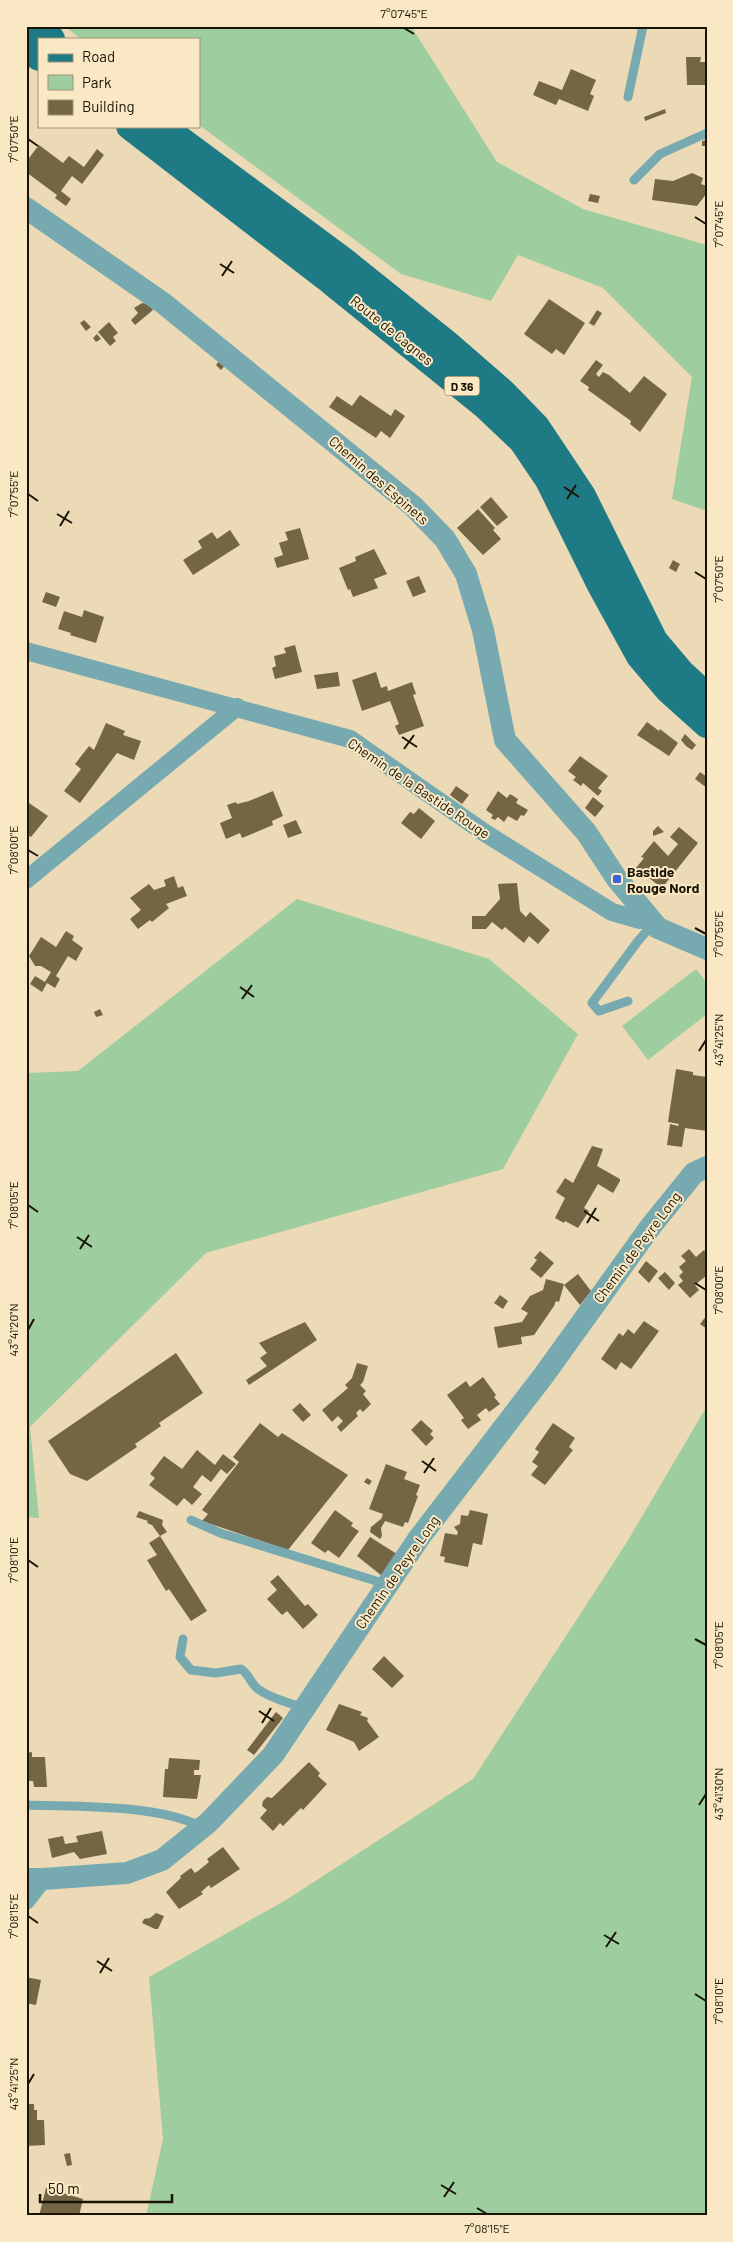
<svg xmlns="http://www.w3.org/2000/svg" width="733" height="2242" font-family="Barlow,sans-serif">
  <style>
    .green { fill: #9ecd9f }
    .building { fill: #746544 }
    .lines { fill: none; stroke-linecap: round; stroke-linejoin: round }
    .service { stroke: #77aab0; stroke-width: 9 }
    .minor { stroke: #77aab0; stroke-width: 18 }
    .tertiary { stroke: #77aab0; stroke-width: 22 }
    .primary { stroke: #1e7a84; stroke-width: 28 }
    .ticks { fill: none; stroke: #1a1407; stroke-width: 2 }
    .poi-dot { fill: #3b63d4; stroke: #f9e8c3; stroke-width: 2 }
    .labels { text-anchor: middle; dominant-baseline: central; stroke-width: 4; stroke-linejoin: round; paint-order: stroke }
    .shield { fill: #f9e8c3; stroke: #5d543f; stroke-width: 1 }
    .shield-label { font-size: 12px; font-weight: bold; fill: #1a1407 }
    .street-label { font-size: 14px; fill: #1a1407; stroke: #f9e8c3 }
    .poi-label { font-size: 14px; font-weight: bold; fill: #1a1407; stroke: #f9e8c3; text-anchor: start }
    .neatline { fill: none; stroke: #1a1407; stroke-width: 2 }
    .ticks-label { font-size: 12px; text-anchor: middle; fill: #1a1407 }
  </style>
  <rect width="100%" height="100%" fill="#ecdab6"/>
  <path class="green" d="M64 26H411L497 162 583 209 707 245V511L672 499 692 377 603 288 518 255 491 301 401 274 199 125V39H81Z
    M297 899 489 959 578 1034 503 1169 206 1253 30 1427 39 1518 26 1517V1073L78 1071Z
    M696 969 707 983V1014L648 1060 622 1026Z
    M707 1406V2216H146L163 2139 149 1977 286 1900 473 1779 627 1542Z"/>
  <path class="building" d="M686 57H701L700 62H707V85H687Z
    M571 69 596 80 590 94 594 96 588 111 559 99 556 105 533 95 539 81 562 90Z
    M665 109 666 113 645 121 644 117Z
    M707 140V146H702V141Z
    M39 145 63 163 69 156 84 167 97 149 104 155 82 184 72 176 61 191 71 199 66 206 55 198 57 195 26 172V162Z
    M692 173 703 178 701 184 707 186V193L697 206 652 200 655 179 673 181Z
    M590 194 600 196 598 203 588 201Z
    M549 299 585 323 564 355 556 349 552 354 524 334Z
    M142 303 148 304 153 310 135 325 131 320 138 313 134 308Z
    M597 310 602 313 594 326 589 323Z
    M84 320 91 327 86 331 80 323Z
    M109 322 118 333 113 337 116 341 110 346 98 332Z
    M97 334 101 339 96 342 93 338Z
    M220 360 226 364 221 370 216 365Z
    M596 360 603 365 596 374 599 377 603 372 609 375 630 393 644 376 667 394 640 432 630 424 631 421 588 390 589 387 580 381Z
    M360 395 391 416 395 409 405 416 390 438 381 431 376 438 329 407 337 396 352 406Z
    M491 497 508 517 497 526 480 507Z
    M478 509 495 528 493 530 501 539 483 555 457 528Z
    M300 528 309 559 277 568 274 558 283 555 279 543 288 540 285 532Z
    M230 530 240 545 193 575 183 560 202 548 198 541 212 532 217 539Z
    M374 549 387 574 374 579 378 588 353 597 350 589 348 590 339 568 356 561 355 557Z
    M673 560 680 564 676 572 669 568Z
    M419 576 426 592 413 597 406 581Z
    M46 592 60 597 56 607 42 602Z
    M84 610 104 617 96 643 70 635 71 633 58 629 64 611 82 617Z
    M295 645 302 672 275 679 272 668 276 666 274 656 286 653 284 648Z
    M338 672 340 686 317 689 314 675Z
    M376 672 381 688 387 686 388 691 412 682 416 694 413 695 424 726 399 735 395 726 399 724 390 701 362 711 352 680Z
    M647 722 659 731 660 729 678 743 669 756 637 735Z
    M106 723 125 731 123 735 141 741 134 760 117 753 80 803 64 791 81 769 75 764 89 746 94 750Z
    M685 734 696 745 692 750 686 746 681 740Z
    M580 756 608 776 598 788 602 791 598 796 583 783 581 786 573 780 576 777 568 771Z
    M700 772 707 777V788L695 779Z
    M456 786 469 795 462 804 450 795Z
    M273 791 283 816 272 821 273 825 242 838 240 833 226 839 220 823 232 818 227 805 236 802 237 804 249 801Z
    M498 791 507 798 510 794 518 799 516 803 528 810 524 816 521 815 517 821 508 816 504 822 498 817 495 820 491 818 493 815 486 810Z
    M593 797 604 806 595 817 585 808Z
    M26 801 48 816 31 837 26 834Z
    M419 808 435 821 421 839 401 823 410 812 414 814Z
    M296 820 302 833 288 838 283 825Z
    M658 826 664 832 653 836V831Z
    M679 827 698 843 662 888 636 868 644 858 641 857 654 841 668 856 678 844 670 837Z
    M174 876 178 888 183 886 187 896 166 904 169 908 152 922 150 920 138 929 130 919 141 910 130 898 149 884 154 890 166 886 164 880Z
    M517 883 520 911 526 917 530 912 550 930 538 944 529 936 524 943 505 927 502 930 492 922 486 929H472V916H485L500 899 498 884Z
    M66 931 74 936 72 940 83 948 76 961 68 956 56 976 60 979 55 988 47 983 42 992 30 984 35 976 45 982 51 972 41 966H35L29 956 41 937 56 947Z
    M100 1009 103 1015 96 1017 94 1012Z
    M676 1069 693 1072V1075L707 1077V1131L685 1128 682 1147 667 1145 670 1124 678 1126 679 1124 668 1122Z
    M592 1146 603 1149 597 1166 620 1179V1181L613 1193 598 1184 584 1208 589 1211 578 1228 565 1221 564 1223 555 1218 565 1198 556 1192 565 1178 573 1183Z
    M689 1249 696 1257 704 1250 707 1254V1275L695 1285 699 1290 690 1298 678 1285 683 1281 679 1276 683 1272 679 1267 686 1261 681 1256Z
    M540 1251 554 1263 541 1278 530 1269 537 1260 534 1258Z
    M646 1261 658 1271 649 1283 638 1272Z
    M665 1272 675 1283 669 1290 658 1278Z
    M578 1274 591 1291 580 1305 564 1285Z
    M546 1279 564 1284 559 1302 556 1301 554 1306 534 1335 521 1337 522 1344 498 1348 494 1327 522 1322 528 1313 521 1309 530 1296 543 1290Z
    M500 1295 508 1301 503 1309 494 1303Z
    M707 1315V1329L700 1324Z
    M644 1321 659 1331 631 1369 621 1362 616 1370 601 1359 619 1333 623 1336 628 1329 634 1334Z
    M305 1322 317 1340 249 1385 246 1380 267 1366 260 1358 267 1353 259 1343Z
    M176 1353 203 1393 159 1423 161 1426 135 1444 137 1447 87 1481 70 1474 48 1441Z
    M357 1363 368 1366 363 1382 360 1385 366 1391 363 1394 371 1404 363 1412 360 1409 356 1413 358 1416 341 1432 337 1427 343 1421 338 1416 332 1422 322 1410 348 1388 345 1385 352 1378Z
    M483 1377 496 1395 494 1397 500 1404 489 1412 486 1408 477 1415 481 1420 468 1429 461 1420 464 1418 447 1395 466 1381 470 1387Z
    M300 1403 311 1415 303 1422 292 1410Z
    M421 1420 433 1431 430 1434 434 1438 426 1446 411 1430Z
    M260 1423 278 1437 282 1433 348 1475 288 1550 202 1521 208 1514 202 1510 239 1462 233 1457Z
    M553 1423 575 1438 569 1447 573 1450 545 1485 531 1475 538 1466 532 1462 539 1452 535 1449Z
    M197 1450 215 1465 223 1454 236 1464 227 1474 221 1469 211 1482 202 1475 193 1487 202 1494 192 1505 184 1498 177 1506 149 1485 155 1478 150 1474 164 1456 182 1469Z
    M386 1464 407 1472 404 1479 420 1485 416 1495 418 1496 408 1523 405 1522 403 1527 385 1521 381 1528 382 1536 380 1539 370 1532 371 1527 381 1519 383 1514 369 1509Z
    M367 1478 372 1481 369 1485 364 1482Z
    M335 1510 353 1523 351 1526 359 1531 339 1558 328 1550 325 1553 311 1543Z
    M470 1510 488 1514 482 1545 473 1543 468 1567 444 1562 445 1557 440 1556 445 1533 457 1535 458 1532 454 1527 460 1524 461 1515 468 1516Z
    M139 1511 163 1520 162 1525 167 1532 160 1536 152 1525 147 1523 148 1521 136 1517Z
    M160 1536 207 1611 191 1621 169 1589 166 1591 147 1560 157 1555 149 1543Z
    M370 1537 397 1554 382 1576 357 1556Z
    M278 1575 305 1606 308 1604 318 1615 303 1629 287 1611 282 1615 267 1599 277 1590 270 1582Z
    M384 1656 404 1676 392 1688 372 1669Z
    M339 1704 362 1712 360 1715 368 1718 367 1721 379 1737 359 1751 354 1742 326 1730Z
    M276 1712 283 1718 254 1755 247 1750Z
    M32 1752V1757H45L47 1787H34L33 1781H26V1753Z
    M169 1758 200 1760 199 1770H194V1775H201L197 1799 163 1797 165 1769H168Z
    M309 1762 320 1773 318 1776 327 1784 303 1810 301 1808 283 1826 280 1823 273 1831 260 1818 267 1810 262 1806 263 1801 267 1797 272 1798Z
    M102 1831 107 1854 80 1859 74 1852 52 1858 48 1839 63 1836 65 1844 78 1842 76 1836Z
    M223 1847 240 1869 211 1888 209 1885 201 1892 203 1894 179 1909 166 1892 181 1878 180 1876 191 1868 195 1873 198 1871 209 1862 207 1859Z
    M156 1913 164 1916 158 1929H155L142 1923 144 1919 150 1918Z
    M26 1977 41 1980 36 2005 26 2003Z
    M26 2104H34V2110H37V2120H44L45 2145 26 2146Z
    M70 2153 72 2165 67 2166 64 2154Z
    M46 2188 83 2199 79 2216H39Z"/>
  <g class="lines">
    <path class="service" d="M628 97 643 26
      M634 180 660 154 707 133
      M628 1001 599 1011 592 1003 638 941 653 924
      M191 1520 220 1533 386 1584
      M183 1639 180 1657 191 1670 216 1673 241 1669C249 1674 251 1684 258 1689 271 1699 288 1702 303 1708
      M26 1805C77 1807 155 1804 200 1826"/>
    <path class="minor" d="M26 651 350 739 485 833 612 912 640 920H651
      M26 880 237 707
      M26 1901 43 1879"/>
    <path class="tertiary" d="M26 208 163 303 413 506 445 539 466 574 483 630 505 740 586 832 617 879 658 928 707 949
      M26 1879H43L127 1873 162 1860 209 1822 273 1755 419 1538 544 1375 651 1226 694 1173 707 1167"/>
    <path class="primary" d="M35 26 51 39
      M26 47 39 57
      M130 126 330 280 485 405 522 440 549 480 601 585 640 656 668 689 707 724
      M161 126 342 260 449 346 503 393 536 427 582 496 654 641 681 673 707 697"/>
  </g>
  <path class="ticks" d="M404 28 414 34M28 139 38 146M695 217 706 224M220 264 234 273M222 276 232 261M564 487 579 497M28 494 38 501M567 499 576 485M57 514 72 523M60 526 69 511M695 572 706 579M402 737 417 747M404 749 414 735M28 850 38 856M695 928 706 934M240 987 254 997M242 999 252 985M699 1051 706 1040M28 1205 38 1212M584 1211 599 1221M587 1223 596 1208M77 1237 92 1247M80 1249 89 1235M695 1283 706 1290M28 1330 34 1319M422 1461 436 1471M424 1473 434 1458M28 1560 38 1567M695 1639 706 1645M259 1711 274 1721M262 1723 271 1708M699 1805 706 1794M28 1916 38 1923M604 1935 619 1944M606 1947 616 1932M97 1961 112 1971M100 1973 109 1958M695 1994 706 2001M28 2084 34 2074M441 2185 456 2194M444 2197 454 2182M477 2208 487 2214"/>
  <rect class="poi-dot" x="612" y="874" width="10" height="10" rx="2.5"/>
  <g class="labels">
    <rect class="shield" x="444.5" y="376.5" width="35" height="19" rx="4"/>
    <g class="shield-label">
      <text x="462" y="386">D 36</text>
    </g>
    <g class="street-label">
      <text transform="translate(392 330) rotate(39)">Route de Cagnes</text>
      <text transform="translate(379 480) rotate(41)">Chemin des Espinets</text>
      <text transform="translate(419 788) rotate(34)">Chemin de la Bastide Rouge</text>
      <text transform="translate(637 1247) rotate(-53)">Chemin de Peyre Long</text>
      <text transform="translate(397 1572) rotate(-55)">Chemin de Peyre Long</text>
    </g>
    <g class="poi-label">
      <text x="627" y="871">Bastide<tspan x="627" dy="16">Rouge Nord</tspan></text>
    </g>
  </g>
  <rect width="733" height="2242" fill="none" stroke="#f9e8c3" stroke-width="55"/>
  <rect x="38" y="38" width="162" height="90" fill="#f9e8c3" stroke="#a09378"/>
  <rect x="48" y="54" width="25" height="8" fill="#1e7a84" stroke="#a09378"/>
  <text x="82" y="62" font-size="15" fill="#1a1407">Road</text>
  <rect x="48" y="75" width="25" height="15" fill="#9ecd9f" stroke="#a09378"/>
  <text x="82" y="88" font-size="15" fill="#1a1407">Park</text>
  <rect x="48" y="100" width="25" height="15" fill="#746544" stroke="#a09378"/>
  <text x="82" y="112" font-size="15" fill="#1a1407">Building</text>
  <path d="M40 2194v8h132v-8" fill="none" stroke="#1a1407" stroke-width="2.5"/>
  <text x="48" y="2194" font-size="15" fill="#1a1407" stroke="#f9e8c3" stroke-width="4" paint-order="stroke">50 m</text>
  <rect x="28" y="28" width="678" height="2186" class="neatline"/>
  <g class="ticks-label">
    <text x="404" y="18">7°07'45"E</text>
    <text transform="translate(14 139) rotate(-90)" y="4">7°07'50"E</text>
    <text transform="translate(719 224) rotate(-90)" y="4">7°07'45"E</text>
    <text transform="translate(14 494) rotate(-90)" y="4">7°07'55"E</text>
    <text transform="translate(719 579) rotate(-90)" y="4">7°07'50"E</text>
    <text transform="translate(14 850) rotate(-90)" y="4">7°08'00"E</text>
    <text transform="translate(719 934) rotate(-90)" y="4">7°07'55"E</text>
    <text transform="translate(719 1040) rotate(-90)" y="4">43°41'25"N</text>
    <text transform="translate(14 1205) rotate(-90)" y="4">7°08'05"E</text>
    <text transform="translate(719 1290) rotate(-90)" y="4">7°08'00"E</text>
    <text transform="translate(14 1330) rotate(-90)" y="4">43°41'20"N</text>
    <text transform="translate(14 1560) rotate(-90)" y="4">7°08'10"E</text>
    <text transform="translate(719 1645) rotate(-90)" y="4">7°08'05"E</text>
    <text transform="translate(719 1794) rotate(-90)" y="4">43°41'30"N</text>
    <text transform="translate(14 1916) rotate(-90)" y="4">7°08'15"E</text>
    <text transform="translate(719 2001) rotate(-90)" y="4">7°08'10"E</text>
    <text transform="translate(14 2084) rotate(-90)" y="4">43°41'25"N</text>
    <text x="487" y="2233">7°08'15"E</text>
  </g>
</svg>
